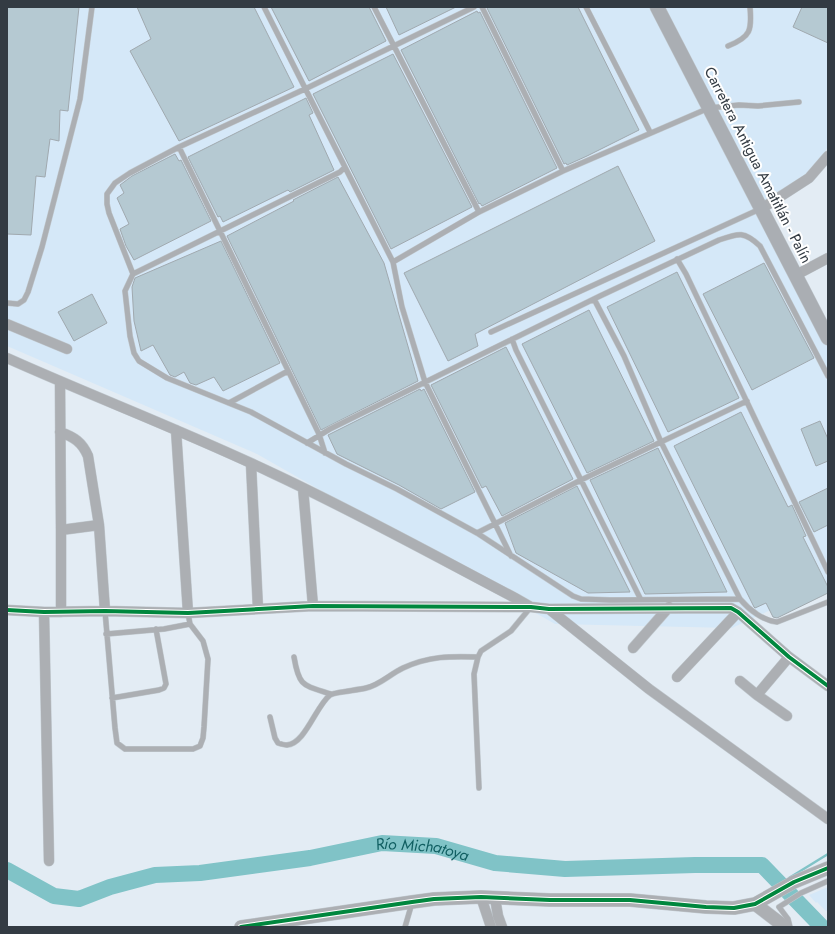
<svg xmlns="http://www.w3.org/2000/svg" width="835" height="934" font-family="Jost,sans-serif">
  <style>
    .built { fill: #d5e8f8 }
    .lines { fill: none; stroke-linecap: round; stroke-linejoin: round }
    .stream { stroke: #80c3c7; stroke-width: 2.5 }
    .river { stroke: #80c3c7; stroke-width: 16 }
    .building { fill: #b5c9d2; stroke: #a0a9af }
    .service-casing { stroke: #c1c9cf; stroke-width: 6 }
    .minor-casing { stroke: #c1c9cf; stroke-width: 11 }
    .tertiary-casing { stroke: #c1c9cf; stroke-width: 14 }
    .secondary-casing { stroke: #c1c9cf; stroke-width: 15 }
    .service { stroke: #acafb3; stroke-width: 5 }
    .minor { stroke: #acafb3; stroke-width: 10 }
    .tertiary { stroke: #acafb3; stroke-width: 13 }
    .secondary { stroke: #aaaeb3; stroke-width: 14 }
    .cycleway-casing { stroke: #fff; stroke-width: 6 }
    .cycleway { stroke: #00873e; stroke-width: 4 }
    .labels { text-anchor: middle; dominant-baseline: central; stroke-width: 4; stroke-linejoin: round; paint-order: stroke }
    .street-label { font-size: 15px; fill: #333b43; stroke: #fff }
    .water-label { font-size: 16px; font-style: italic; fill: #105f62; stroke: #fff }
  </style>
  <rect width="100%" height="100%" fill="#e3ecf4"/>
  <path class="built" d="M7 7H828V146L825 152 808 174 761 205 828 338V583L732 628 555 624 257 454 7 346Z
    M828 887V910L826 911 817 902 816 903 809 895Z"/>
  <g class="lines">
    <path class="stream" d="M789 878 828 854"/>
    <path class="river" id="s1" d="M7 870 54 896 79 899 110 887 155 875 200 873 310 858 382 843 436 846 495 863 565 869 695 865H762L822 927"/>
  </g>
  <path class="building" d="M7 7H79L68 111 60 110 59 141 50 139 45 177 36 176 31 235 7 234Z
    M137 7H254L294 87 179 141 130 51 151 39Z
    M271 7H369L386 41 309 81Z
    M386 7H456L399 35Z
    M490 7H578L639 130 587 156 567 165 566 163 564 164 487 8Z
    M802 7H828V43L793 27Z
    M477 11 478 13 480 12 557 168 482 206 480 203 479 204 401 50Z
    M393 54 472 207 391 249 313 94Z
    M306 98 313 113 309 115 334 170 290 192 288 190 223 222 220 216 218 217 188 157Z
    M175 154 179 161 181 160 211 221 134 260 126 246 120 229 129 224 117 198 124 193 120 185 132 176Z
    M618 166 655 241 475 334 478 346 448 361 404 273Z
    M338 177 384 263 418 381 321 430 227 236 294 201 293 200Z
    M221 241 280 363 223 391 214 377 196 385 190 383 184 372 175 377 170 375 153 345 141 351 134 321 132 287 135 278Z
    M764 263 814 358 752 390 703 294Z
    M677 272 739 398 668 432 607 307Z
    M92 294 107 323 74 341 58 312Z
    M589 310 654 441 587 473 522 344Z
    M506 347 573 479 502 516 486 486 482 488 431 385Z
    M420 389 421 391 424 389 475 492 441 509 399 485 337 454 328 435Z
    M741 412 788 507 792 505 806 536 803 537 828 587V593L777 618 773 617 766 603 755 608 754 607 674 446Z
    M820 421 828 439V461L816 466 801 429Z
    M658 448 727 592 645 594 590 480Z
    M577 486 630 592 588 593 516 553 505 523Z
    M828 488V525L814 532 799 502Z"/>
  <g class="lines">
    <defs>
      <path id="service" d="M264 7 393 262 479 212 563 171 709 108 739 105 758 106 799 102
        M374 7 479 212
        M474 7 305 89 179 147 130 173 115 183 107 194V204L109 213 133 274 125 291 130 336 134 353 139 361 167 378 251 412 346 464 397 489 477 533 573 596 581 599 610 600 740 599
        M482 7 563 171
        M586 7 650 132
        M728 46C751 37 752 30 750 7
        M179 147 319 434 325 453
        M677 259 686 274 828 572
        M393 262 402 307 425 382 511 556
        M133 274 340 172 345 167
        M594 299 624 356 661 442 740 599C749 610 764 621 777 622L828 602
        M7 303 18 304 24 300 28 292 42 247 80 99 92 7
        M491 332 760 209
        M512 339 516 350 641 600
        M229 403 288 371
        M307 443 330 429 600 296 719 240C739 233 744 231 760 246L828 376
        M477 533 581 480 747 401
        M105 611 115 728 117 743 125 749H193L200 746 203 738 204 727 208 659 203 641 190 624 188 613
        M106 634 164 629 190 624
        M294 657C299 687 303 685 331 694
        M112 698 159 690 164 688 166 684 156 629
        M270 717 275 738 278 743C281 744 284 745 287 745 305 744 316 706 330 695 334 692 359 690 366 688 380 685 390 674 403 668 429 656 450 656 478 657
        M479 788 474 674 478 657 481 651 511 631 530 608
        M405 927 412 903
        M790 927 788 919 779 907 801 893 828 881"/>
      <path id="minor" d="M761 209 809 178 828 156
        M796 275 828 258
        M7 324 67 349
        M7 358C94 397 184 431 270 472 354 511 435 556 517 599L531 607
        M60 381 61 530V612
        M176 430 188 613
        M60 432C74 437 82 442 88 456L99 525 105 611
        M251 464 258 609
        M303 488 313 606
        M61 530 99 525
        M549 609 649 689 828 819
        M7 610 44 612 105 611 188 613 313 606 531 607 549 609 731 608 738 612 789 657 828 686
        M44 612 49 861
        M633 648 669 607
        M677 677 738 612
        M740 681 757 695 787 716
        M757 695 789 657
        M481 897 491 927
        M495 898 498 916 502 927"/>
      <path id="tertiary" d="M755 904 785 927
        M241 927 412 902 434 899 481 897 550 900H630L706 907 734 908 755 904 794 882 828 868"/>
      <path id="secondary" d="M657 7 828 338"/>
    </defs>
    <use href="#service" class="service-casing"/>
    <use href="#minor" class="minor-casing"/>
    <use href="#tertiary" class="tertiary-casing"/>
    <use href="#secondary" class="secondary-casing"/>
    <use href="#service" class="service"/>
    <use href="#minor" class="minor"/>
    <use href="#tertiary" class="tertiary"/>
    <use href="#secondary" class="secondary"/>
    <defs>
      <path id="cycleway" d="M7 610 44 612 105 611 188 613 313 606 531 607 549 609 731 608 738 612 789 657 828 686
        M241 927 412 902 434 899 481 897 550 900H630L706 907 734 908 755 904 794 882 828 868"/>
    </defs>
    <use href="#cycleway" class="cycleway-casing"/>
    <use href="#cycleway" class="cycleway"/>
  </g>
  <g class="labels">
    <g class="street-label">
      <text transform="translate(758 165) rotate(63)">Carretera Antigua Amatitlán - Palín</text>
    </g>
    <g class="water-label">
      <text stroke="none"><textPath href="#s1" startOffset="429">Río Michatoya</textPath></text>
    </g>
  </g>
  <rect width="835" height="934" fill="none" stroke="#333b43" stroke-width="16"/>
</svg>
